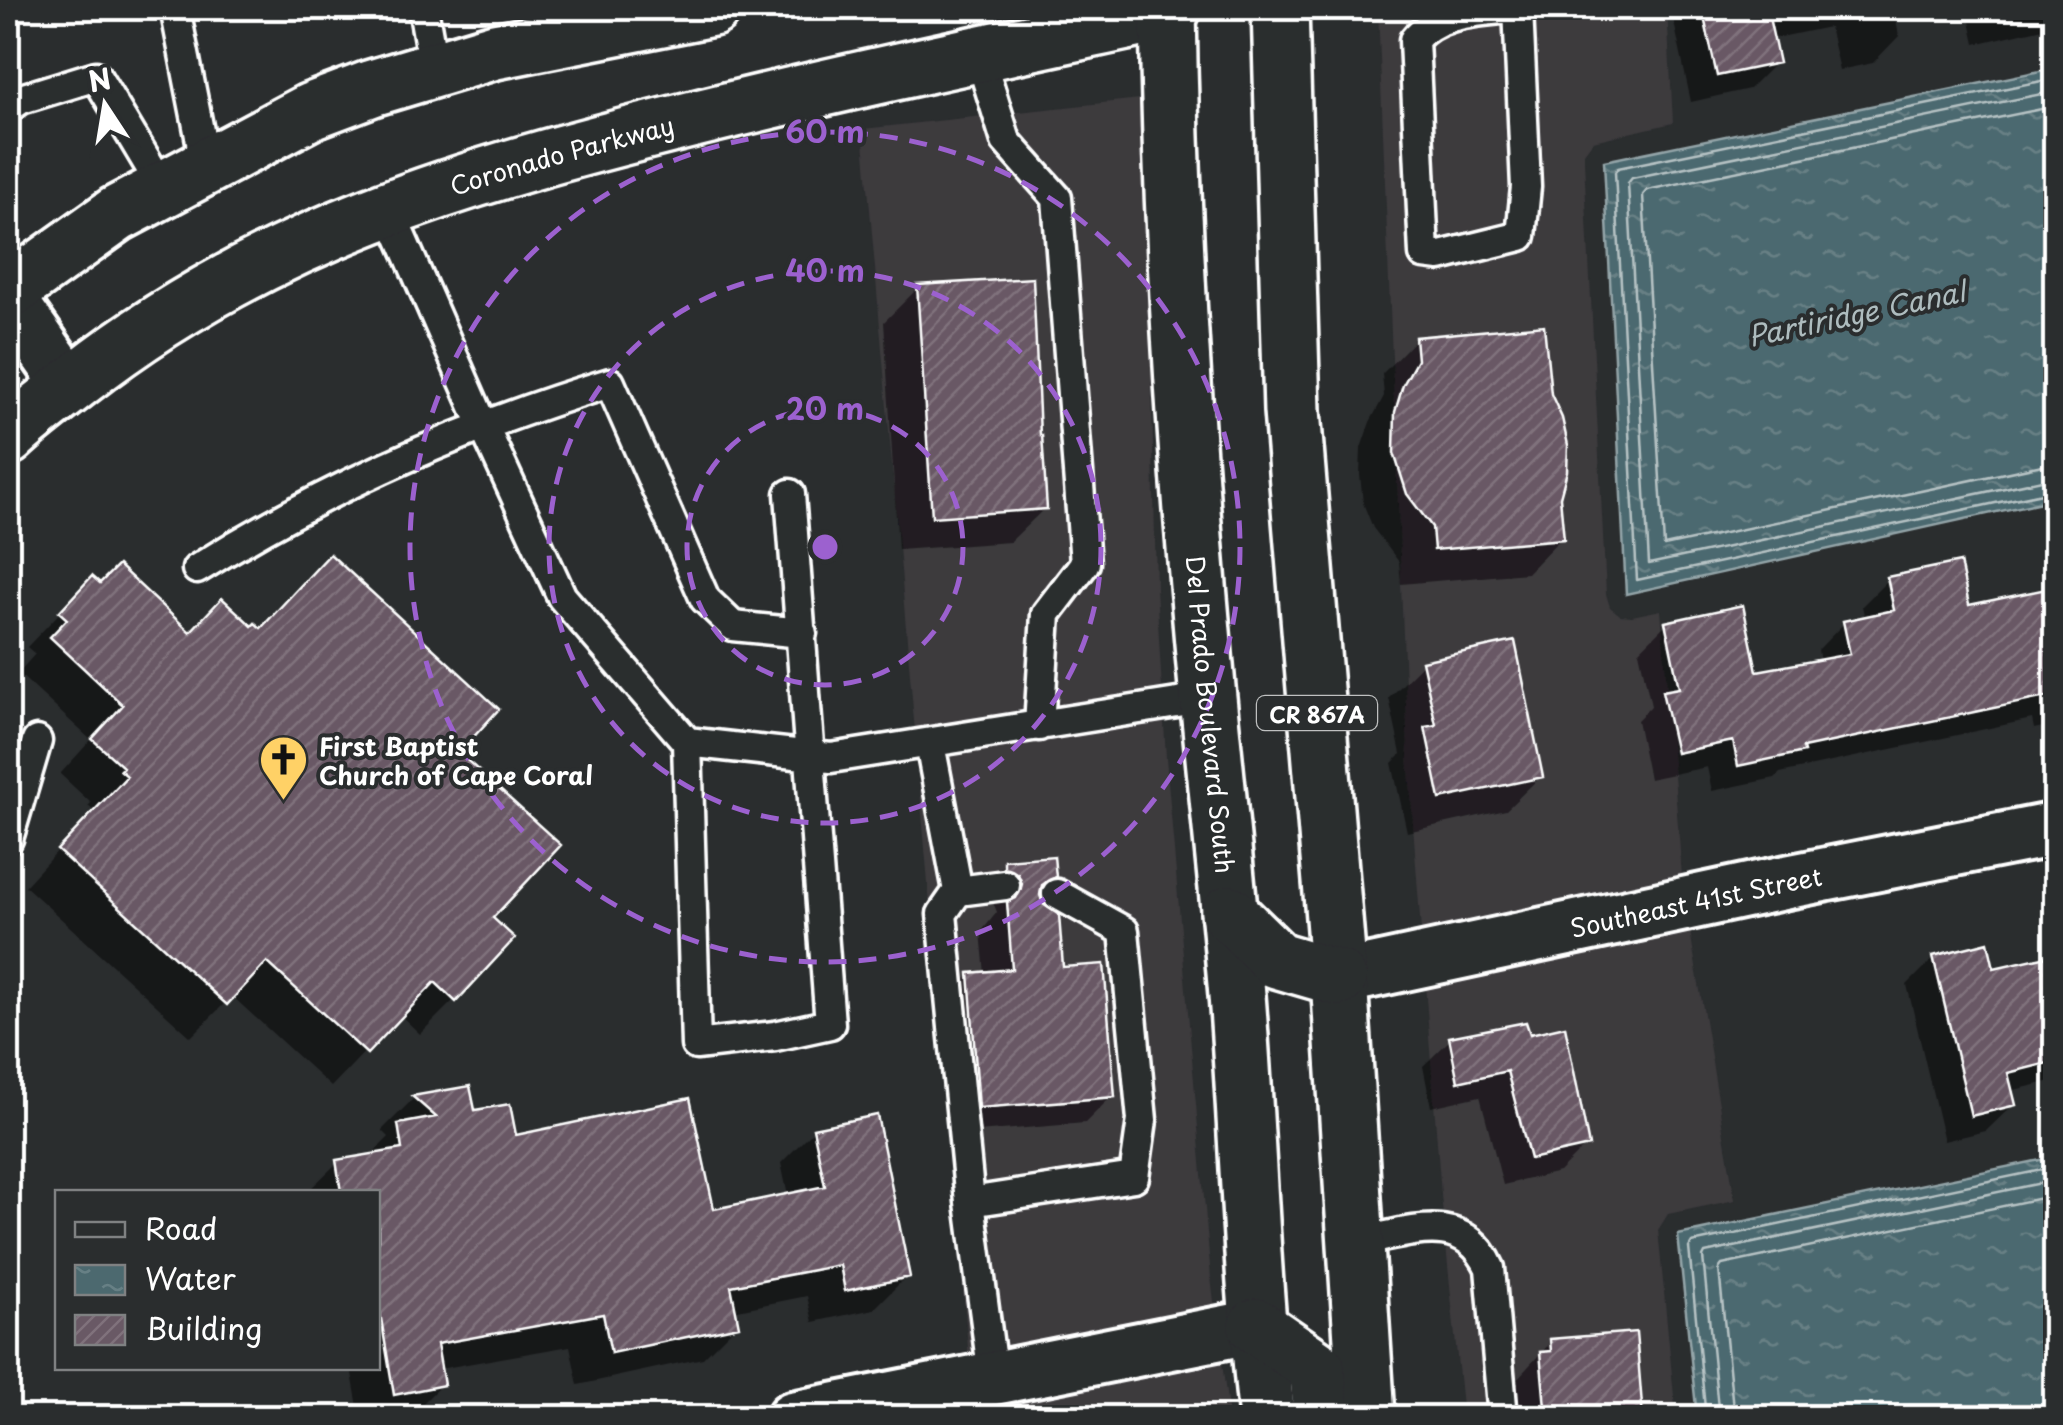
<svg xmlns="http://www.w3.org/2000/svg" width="2063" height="1425" font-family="'Playpen Sans',sans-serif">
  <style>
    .built { fill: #3d3a3e }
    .water { fill: url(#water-ripples); stroke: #94a5a9; stroke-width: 2.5 }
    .shadow { fill: #0007; fill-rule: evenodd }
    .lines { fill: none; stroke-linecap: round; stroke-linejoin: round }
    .shore { stroke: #b7c3c5; stroke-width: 2.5 }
    .building { fill: url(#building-hatch); stroke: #fff; stroke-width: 2.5 }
    .service-casing { stroke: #fff; stroke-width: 35 }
    .minor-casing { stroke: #fff; stroke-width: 60 }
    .tertiary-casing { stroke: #fff; stroke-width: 62 }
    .primary-casing { stroke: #fff; stroke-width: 62 }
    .service { stroke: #2a2d2e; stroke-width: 28 }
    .minor { stroke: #2a2d2e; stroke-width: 52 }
    .tertiary { stroke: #2a2d2e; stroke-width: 55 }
    .primary { stroke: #2a2d2e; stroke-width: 55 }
    .ring { fill: none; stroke: #9c61cf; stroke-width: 5; stroke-dasharray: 18 12 }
    .labels { text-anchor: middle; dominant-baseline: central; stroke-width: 8; stroke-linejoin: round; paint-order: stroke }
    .shield { fill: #2a2d2e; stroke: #bfc0c0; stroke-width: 2.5 }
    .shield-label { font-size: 22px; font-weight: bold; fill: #fff }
    .street-label { font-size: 25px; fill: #fff; stroke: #2a2d2e }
    .poi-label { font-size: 25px; font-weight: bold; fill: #fff; stroke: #2a2d2e; text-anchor: start }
    .water-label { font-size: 28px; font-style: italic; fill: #aebcbe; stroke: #2a2d2e }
    .centre { fill: #9c61cf; stroke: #2a2d2e; stroke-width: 5 }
    .ring-label { font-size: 30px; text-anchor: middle; font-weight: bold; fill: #9c61cf; stroke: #2a2d2e; stroke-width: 8; stroke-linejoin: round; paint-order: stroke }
  </style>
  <defs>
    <pattern id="water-ripples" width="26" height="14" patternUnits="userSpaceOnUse" patternTransform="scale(2.5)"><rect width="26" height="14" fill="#4c696f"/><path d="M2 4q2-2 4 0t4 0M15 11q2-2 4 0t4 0" fill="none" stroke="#678085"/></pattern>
    <pattern id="building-hatch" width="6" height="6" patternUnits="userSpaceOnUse" patternTransform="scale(2.5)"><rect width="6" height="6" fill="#695965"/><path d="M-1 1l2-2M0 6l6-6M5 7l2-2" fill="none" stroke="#80727c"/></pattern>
  </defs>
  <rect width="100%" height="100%" fill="#2a2d2e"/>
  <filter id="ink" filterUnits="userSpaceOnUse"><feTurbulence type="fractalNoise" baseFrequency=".01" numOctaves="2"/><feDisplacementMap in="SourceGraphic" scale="20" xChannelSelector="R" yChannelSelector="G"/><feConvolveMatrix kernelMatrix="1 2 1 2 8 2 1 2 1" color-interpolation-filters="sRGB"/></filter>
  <g filter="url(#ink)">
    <path class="built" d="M1378 8H1667L1673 123 1593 141 1584 153V161L1606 594 1610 607 1620 615 1632 616 1661 610 1683 889 1735 1200 1668 1214 1658 1230 1676 1417H1463L1441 1195 1408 759Z
      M1140 99 1147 162 1156 588 1166 758 1211 1278 1229 1417H974L863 129Z"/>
    <path class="water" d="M2055 68V499L1626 594 1604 161Z
      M2055 1157V1417H1697L1678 1235Z"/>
    <path class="shadow" d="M1671 8H1956L1896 20 1899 36 1873 63 1839 70 1829 27 1771 39 1776 62 1749 89 1691 102Z
      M1967 8H2056V25L1975 44Z
      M918 288 1037 438 1045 508 1010 542 898 550 884 322Z
      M1416 339 1561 538 1527 573 1401 584 1399 562 1373 528 1363 503 1360 475 1361 448 1370 422 1384 396 1382 374Z
      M92 579 189 634 252 629 456 753 490 918 454 1000 420 1034 400 1015 331 1087 232 996 191 1037 25 886 94 811 88 806 91 803 60 774 91 740 18 673 35 654 27 647Z
      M1889 579 1967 608 2056 589V724L2034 729 2032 719 1780 773 1775 778 1712 791 1707 767 1649 779 1637 720 1651 706 1639 651 1666 624 1755 674 1820 662 1818 650 1844 623 1865 619 1862 606ZM1889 596H1894V623Z
      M1424 663 1541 776 1506 810 1407 832 1392 763 1401 754 1389 698Z
      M1005 863 1053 876 1038 891 1061 970 1112 1096 1085 1123 953 1134 943 1002 970 975 985 974 981 932 997 912 992 900 978 889Z
      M2056 956V1080L2010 1091 2013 1105 1986 1131 1944 1141 1907 985 1934 958 1993 971Z
      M1524 1025 1586 1145 1559 1172 1503 1185 1480 1096 1431 1107 1423 1066 1450 1040Z
      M468 1088 473 1113 514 1138 712 1212 788 1196 781 1163 814 1130 907 1276 874 1309 813 1322 807 1296 733 1311 736 1325 703 1358 578 1385 570 1346 439 1369 441 1385 408 1418H360L351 1368H378V1192H307L337 1163 368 1158 389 1137 382 1130 414 1098Z
      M1551 1342 1640 1418H1518L1515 1381Z"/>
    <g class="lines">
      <path class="shore" d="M2056 78 1618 168 1615 172 1637 580 2056 490
        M2056 91 1632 178 1628 183 1649 564 2056 477
        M2056 106 1647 190 1643 195 1664 546 2056 462
        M1706 1418 1689 1248 1692 1243 2056 1167
        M1719 1418 1703 1257 1705 1253 2056 1180
        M1734 1418 1719 1269 1722 1265 2056 1195"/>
    </g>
    <path class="building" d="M1702 8H1767L1779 63 1717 76Z
      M1033 278 1040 435H1042L1047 509 932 517 917 285Z
      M1544 325 1551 394 1562 418 1568 445 1567 471 1560 497 1564 539 1434 550 1432 527 1407 494 1394 453 1395 412 1403 385 1417 360 1415 337Z
      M330 554 499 709 459 753 561 845 493 918 515 938 456 1002 435 982 367 1054 267 962 227 1005 57 850 127 776 120 770 123 767 92 739 123 705 50 637 67 619 59 612 92 576 100 583 118 565 190 632 222 598 252 626 255 623 261 628Z
      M1960 562 1969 605 2056 587V695L1803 748 1804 752 1738 766 1733 741 1676 753 1662 691 1679 688 1665 622 1743 605 1757 671 1850 654 1843 621 1894 610 1887 577Z
      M1515 641 1543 777 1440 799 1425 727 1436 725 1422 661Z
      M1054 856 1056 877 1042 885 1040 895 1043 904 1059 915 1063 967 1104 964 1115 1097 979 1108 969 973 1012 969 1007 902 1016 898 1022 884 1018 874 1004 868V860Z
      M1988 942 1994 968 2056 954V1061L2008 1073 2016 1105 1971 1116 1933 956Z
      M1526 1022 1530 1034 1565 1026 1589 1146 1530 1159 1507 1071 1458 1082 1449 1037Z
      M470 1086 475 1110 510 1104 516 1135 690 1098 714 1209 825 1186 813 1128 877 1115 910 1277 845 1291 840 1265 731 1286 739 1326 611 1353 603 1314 437 1344 444 1385 394 1395 378 1301V1192H341L336 1160 402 1149 398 1124 436 1117 412 1096Z
      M1636 1332 1643 1418H1546L1540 1352 1551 1351 1550 1339Z"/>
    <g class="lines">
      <defs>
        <path id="service" d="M175 8 206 167
          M423 8 434 69
          M1511 8C1478 12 1436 12 1414 40L1424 254 1440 256 1521 236 1526 187 1518 8
          M979 54 1006 141 1057 198 1085 563 1046 614 1039 726
          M8 108 21 99 96 76 164 190
          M388 207 483 425 562 597 687 742 831 758 1209 698
          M197 569C324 489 466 426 610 383L705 599 733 626 802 633
          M687 742 696 1045 775 1036 830 1024 790 494
          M930 744 958 891
          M8 839 37 741
          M970 1202 942 914 958 891 1005 885
          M1358 1242C1409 1233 1463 1209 1490 1268L1503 1418
          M993 1377 970 1202 1134 1177 1142 1120 1124 931 1057 894"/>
        <g id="minor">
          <path d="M8 297 70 386"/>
          <path id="s1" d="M1339 978 1787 882 2056 829"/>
          <path d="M793 1418 1256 1326"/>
        </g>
        <g id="tertiary">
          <path d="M8 292 117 214 311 111 372 88 495 51 712 8"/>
          <path id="s2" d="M8 437C30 416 54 399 78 380 265 233 468 175 694 119 851 80 1010 47 1168 13L1173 8"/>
        </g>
        <g id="primary">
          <path id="s3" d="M1168 8C1171 234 1186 461 1207 687 1217 790 1228 892 1237 995 1248 1136 1251 1277 1267 1418"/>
          <path d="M1280 8 1292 411 1339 978 1367 1418"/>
          <path d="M1229 913 1277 960 1339 978"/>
          <path d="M1256 1326 1317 1368 1322 1418"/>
        </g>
      </defs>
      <use href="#service" class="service-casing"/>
      <use href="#minor" class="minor-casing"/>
      <use href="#tertiary" class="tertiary-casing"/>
      <use href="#primary" class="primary-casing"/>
      <use href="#service" class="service"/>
      <use href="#minor" class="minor"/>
      <use href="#tertiary" class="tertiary"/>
      <use href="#primary" class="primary"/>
    </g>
  </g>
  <g class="ring">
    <circle cx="825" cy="547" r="138"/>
    <circle cx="825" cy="547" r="276"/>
    <circle cx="825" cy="547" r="415"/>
  </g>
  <defs>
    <symbol id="church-pin" viewBox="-11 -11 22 30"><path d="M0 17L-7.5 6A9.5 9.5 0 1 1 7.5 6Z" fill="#ffd166" stroke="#2a2d2e"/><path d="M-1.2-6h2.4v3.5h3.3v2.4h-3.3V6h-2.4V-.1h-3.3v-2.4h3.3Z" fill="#111"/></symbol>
  </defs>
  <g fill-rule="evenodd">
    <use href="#church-pin" x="256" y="732" width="55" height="75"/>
  </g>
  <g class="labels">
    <rect class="shield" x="1257" y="696" width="120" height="34" rx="8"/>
    <g class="shield-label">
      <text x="1317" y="713">CR 867A</text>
    </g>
    <g class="street-label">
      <text stroke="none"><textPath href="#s2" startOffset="628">Coronado Parkway</textPath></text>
      <text stroke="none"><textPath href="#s3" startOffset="708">Del Prado Boulevard South</textPath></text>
      <text stroke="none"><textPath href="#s1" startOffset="365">Southeast 41st Street</textPath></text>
    </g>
    <g class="poi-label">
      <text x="319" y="746">First Baptist<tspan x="319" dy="29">Church of Cape Coral</tspan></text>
    </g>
    <g class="water-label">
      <text transform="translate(1856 313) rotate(-12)">Partiridge Canal</text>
    </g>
  </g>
  <circle cx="825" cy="547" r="15" class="centre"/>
  <g class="ring-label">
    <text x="825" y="143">60 m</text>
    <text x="825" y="282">40 m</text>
    <text x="825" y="420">20 m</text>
  </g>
  <rect width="2063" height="1425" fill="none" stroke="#2a2d2e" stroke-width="40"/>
  <rect x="20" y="20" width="2023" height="1385" fill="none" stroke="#fff" stroke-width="4" filter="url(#ink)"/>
  <rect x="55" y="1190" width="325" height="180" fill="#2a2d2e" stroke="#7f8182" stroke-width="2.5"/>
  <rect x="75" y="1222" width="50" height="15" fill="#2a2d2e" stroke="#7f8182" stroke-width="2.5"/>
  <text x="145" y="1240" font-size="30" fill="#ffffff">Road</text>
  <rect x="75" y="1265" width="50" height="30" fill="url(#water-ripples)" stroke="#7f8182" stroke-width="2.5"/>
  <text x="145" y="1290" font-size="30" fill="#ffffff">Water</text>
  <rect x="75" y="1315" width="50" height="30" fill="url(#building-hatch)" stroke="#7f8182" stroke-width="2.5"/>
  <text x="145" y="1340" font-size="30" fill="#ffffff">Building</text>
  <g transform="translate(105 105) rotate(348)" stroke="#2a2d2e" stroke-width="8" paint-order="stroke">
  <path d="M0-8L18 38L0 25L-18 38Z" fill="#ffffff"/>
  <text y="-15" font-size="28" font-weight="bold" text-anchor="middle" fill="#ffffff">N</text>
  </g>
</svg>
